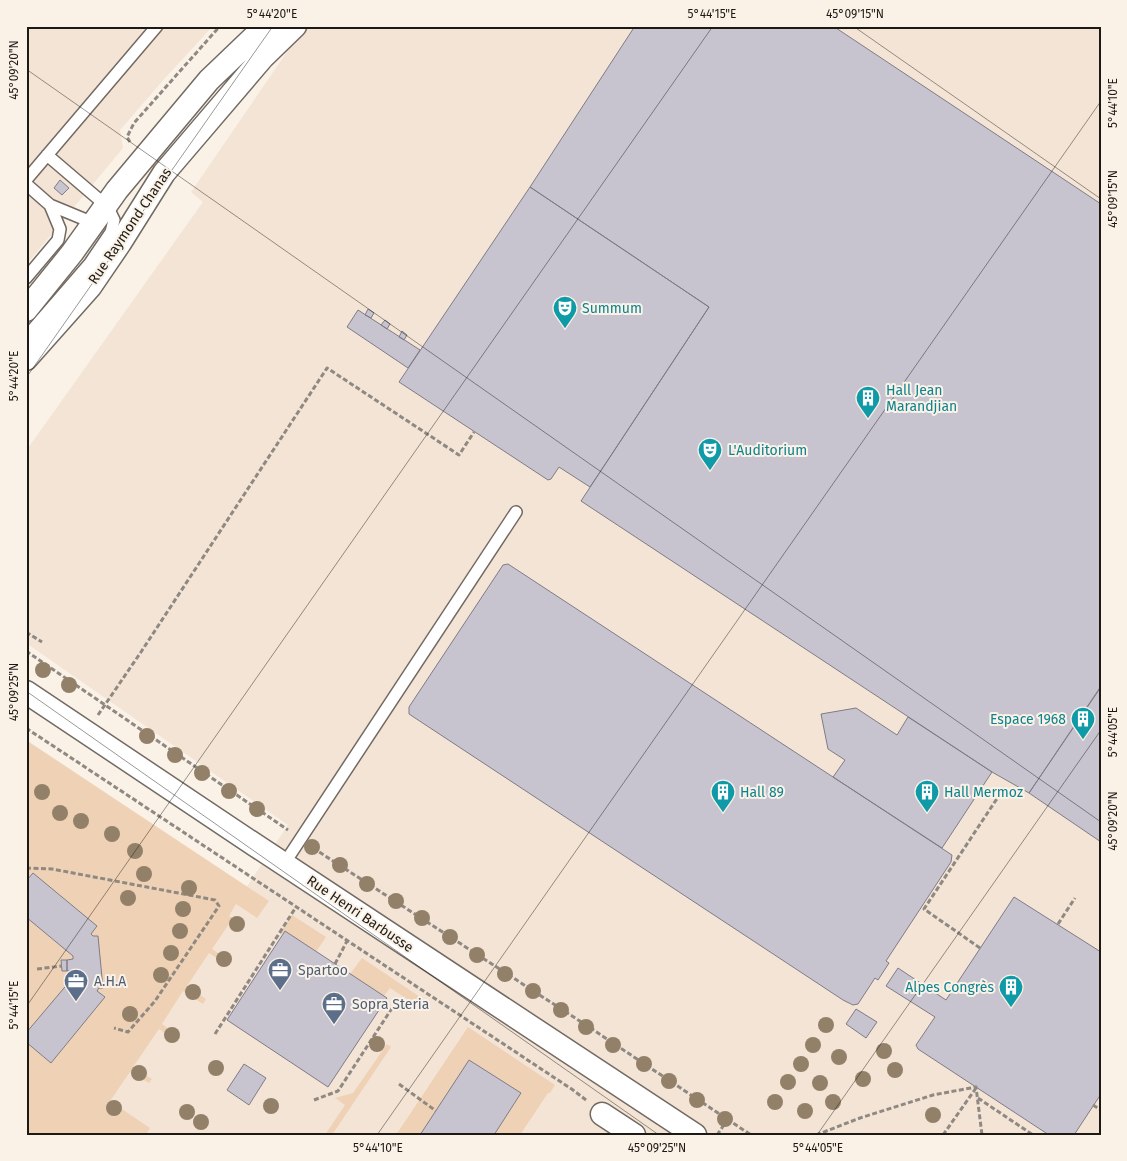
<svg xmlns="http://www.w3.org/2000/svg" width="1127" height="1161" font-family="'Fira Sans',sans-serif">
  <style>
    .built { fill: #f3e4d5 }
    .green { fill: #efd2b5 }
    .building { fill: #c7c4d0; stroke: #7e7c86 }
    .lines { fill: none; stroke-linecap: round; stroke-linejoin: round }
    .lane-casing { stroke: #726a62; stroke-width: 14 }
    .street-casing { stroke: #726a62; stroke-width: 25 }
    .path { stroke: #908982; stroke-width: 3; stroke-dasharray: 5 2.5; stroke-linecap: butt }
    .lane { stroke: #fff; stroke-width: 11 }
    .street { stroke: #fff; stroke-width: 22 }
    .tree { fill: #938069 }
    .ticks { fill: none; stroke: #1d1a16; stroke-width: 1; stroke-opacity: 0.45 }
    .labels { text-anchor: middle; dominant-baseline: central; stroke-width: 4; stroke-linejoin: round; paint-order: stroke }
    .street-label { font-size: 14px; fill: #1d1a16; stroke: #faf1e7 }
    .culture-label { font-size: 14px; fill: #0d838f; stroke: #faf1e7; text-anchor: start }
    .service-label { font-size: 14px; fill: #4e5e75; stroke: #faf1e7; text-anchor: start }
    .neatline { fill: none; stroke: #1d1a16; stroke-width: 2 }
    .ticks-label { font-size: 12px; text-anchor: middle; fill: #1d1a16 }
  </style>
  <rect width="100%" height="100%" fill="#faf1e7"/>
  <path class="built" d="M26 26H213L165 78 120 130 123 148 26 265Z
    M308 26H1101V1135H26V765L236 903 288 825 26 643V451L203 202 191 192 289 49Z"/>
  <path class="green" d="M26 740 269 901 257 918 236 904 229 916 233 918 212 949 230 961 227 965 209 953 187 986 206 999 203 1004 183 991 162 1024 180 1037 177 1041 159 1029 133 1067 152 1079 149 1083 130 1072 110 1101 150 1128 146 1135H26Z
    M292 915 326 937 316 952 280 933Z
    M362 958 423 999 418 1006 390 988 384 996 350 974Z
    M468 1027 555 1085 550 1093H548L520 1135H396Z
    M387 1044 391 1047 332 1135H325L345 1105 335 1098 353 1093Z"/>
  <path class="building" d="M635 26H833L1101 204V686L1029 793 992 772 581 501 709 307 530 187Z
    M60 180 69 188 62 195 54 188Z
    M530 187 709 307 590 487 559 467 551 479 548 480 399 382Z
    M368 309 374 313 371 318 365 315Z
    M358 310 420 350 408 368 347 327Z
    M385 320 390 324 387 329 381 325Z
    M402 331 407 335 404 340 399 337Z
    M508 564 952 855 951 862 886 961 889 963 878 980 875 978 858 1004 853 1005 843 1000 409 714V707L503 565Z
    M1101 687V842L1029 793Z
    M856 708 897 735 908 717 992 772 942 848 833 777 845 760 828 749 821 714Z
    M33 873 97 926 91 934 93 936H98L103 988H99L97 991 105 997 51 1063 26 1042V1033L75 975 74 970 67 971V960L73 959V956L26 917V881Z
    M1014 897 1101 952V1094L1074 1135H1049L918 1049 916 1045 935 1017 886 986 898 968 946 1000Z
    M285 931 387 998 328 1087 227 1020Z
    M61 960H67V971H62Z
    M856 1009 877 1022 866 1038 846 1024Z
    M469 1060 521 1093 494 1135H420Z
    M244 1064 266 1078 249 1105 227 1090Z"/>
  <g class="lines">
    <defs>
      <path id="lane" d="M26 180 157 26
        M26 184 50 205 96 224
        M26 278 58 240 60 229 50 205
        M26 337 90 263 111 232 114 220 110 212 102 202 47 155
        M284 864 516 512"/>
      <path id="street" d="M26 310 72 253 117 190 209 80 254 37 272 26
        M26 359 90 287 120 243 164 173 263 57 295 26
        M26 692 255 845 695 1135
        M602 1114 634 1135"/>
    </defs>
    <use href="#lane" class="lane-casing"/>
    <use href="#street" class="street-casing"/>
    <path class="path" d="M130 142 127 137 134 123 220 26
      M26 632 42 642
      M26 651 288 830
      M98 715 141 652 327 368 459 455 474 432
      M26 728 573 1090 586 1100
      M313 848 589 1027 751 1135
      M26 868 52 869 215 900 219 906 155 1001 128 1032 114 1028
      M1058 924 1075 898
      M980 948 924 909 1004 788
      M335 964 347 941
      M37 969 62 966
      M215 1034 296 907
      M399 1084 436 1111
      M978 1098 1033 1135
      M314 1100 338 1091 398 999
      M1093 1105 1101 1110
      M717 1135 728 1119
      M816 1135 860 1118 933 1095 976 1087 982 1135
      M943 1135 976 1088"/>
    <use href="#lane" class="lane"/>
    <use href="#street" class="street"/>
  </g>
  <g class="tree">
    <circle cx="43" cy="670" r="8"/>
    <circle cx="69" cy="685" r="8"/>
    <circle cx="147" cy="736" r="8"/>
    <circle cx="175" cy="755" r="8"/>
    <circle cx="202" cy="773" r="8"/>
    <circle cx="229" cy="791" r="8"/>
    <circle cx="42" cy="792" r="8"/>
    <circle cx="257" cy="809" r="8"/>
    <circle cx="60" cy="813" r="8"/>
    <circle cx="81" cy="821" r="8"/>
    <circle cx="112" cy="834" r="8"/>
    <circle cx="312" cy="847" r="8"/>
    <circle cx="135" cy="851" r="8"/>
    <circle cx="340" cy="865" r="8"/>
    <circle cx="144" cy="874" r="8"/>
    <circle cx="367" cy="884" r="8"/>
    <circle cx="189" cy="888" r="8"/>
    <circle cx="128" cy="898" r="8"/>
    <circle cx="396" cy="901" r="8"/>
    <circle cx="183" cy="909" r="8"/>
    <circle cx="422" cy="918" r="8"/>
    <circle cx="237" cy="924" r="8"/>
    <circle cx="180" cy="931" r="8"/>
    <circle cx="450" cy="937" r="8"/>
    <circle cx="171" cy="953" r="8"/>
    <circle cx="477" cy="955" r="8"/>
    <circle cx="224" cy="959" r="8"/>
    <circle cx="505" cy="974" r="8"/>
    <circle cx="161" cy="975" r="8"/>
    <circle cx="533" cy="991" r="8"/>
    <circle cx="193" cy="992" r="8"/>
    <circle cx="561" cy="1010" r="8"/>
    <circle cx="130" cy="1014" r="8"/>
    <circle cx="826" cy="1025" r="8"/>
    <circle cx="586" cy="1027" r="8"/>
    <circle cx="172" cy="1035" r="8"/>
    <circle cx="377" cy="1044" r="8"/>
    <circle cx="613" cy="1045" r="8"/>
    <circle cx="813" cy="1045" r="8"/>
    <circle cx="884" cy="1051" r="8"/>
    <circle cx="839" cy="1057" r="8"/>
    <circle cx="644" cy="1064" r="8"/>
    <circle cx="801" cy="1064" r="8"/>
    <circle cx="216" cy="1068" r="8"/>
    <circle cx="895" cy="1070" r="8"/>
    <circle cx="139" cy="1073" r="8"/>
    <circle cx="863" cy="1079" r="8"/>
    <circle cx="669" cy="1081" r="8"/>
    <circle cx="788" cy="1082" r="8"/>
    <circle cx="820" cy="1083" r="8"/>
    <circle cx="697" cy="1100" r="8"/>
    <circle cx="775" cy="1102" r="8"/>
    <circle cx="833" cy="1102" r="8"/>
    <circle cx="271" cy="1106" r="8"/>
    <circle cx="114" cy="1108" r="8"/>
    <circle cx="805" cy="1111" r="8"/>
    <circle cx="187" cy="1112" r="8"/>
    <circle cx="933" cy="1115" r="8"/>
    <circle cx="725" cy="1119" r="8"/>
    <circle cx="201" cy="1122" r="8"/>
  </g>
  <path class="ticks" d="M853 26 1101 199M26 69 1101 822M26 378 273 26M26 691 659 1135M26 1007 713 26M377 1135 1101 101M817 1135 1101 730"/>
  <defs>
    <symbol id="theatre-pin" viewBox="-11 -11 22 30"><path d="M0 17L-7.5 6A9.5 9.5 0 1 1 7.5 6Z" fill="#0f9aa8" stroke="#faf1e7"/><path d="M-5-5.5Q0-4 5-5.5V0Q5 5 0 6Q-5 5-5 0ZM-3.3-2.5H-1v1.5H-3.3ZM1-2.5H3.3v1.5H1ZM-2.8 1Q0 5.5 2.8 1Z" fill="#fff"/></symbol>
    <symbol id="building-pin" viewBox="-11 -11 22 30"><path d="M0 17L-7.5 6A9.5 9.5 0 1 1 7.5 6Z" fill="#0f9aa8" stroke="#faf1e7"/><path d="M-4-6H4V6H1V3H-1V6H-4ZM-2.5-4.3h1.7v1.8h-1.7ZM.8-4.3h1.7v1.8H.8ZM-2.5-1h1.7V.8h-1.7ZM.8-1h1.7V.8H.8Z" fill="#fff"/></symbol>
    <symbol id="office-pin" viewBox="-11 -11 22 30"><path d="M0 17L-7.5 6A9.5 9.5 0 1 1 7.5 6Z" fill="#5c6f8a" stroke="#faf1e7"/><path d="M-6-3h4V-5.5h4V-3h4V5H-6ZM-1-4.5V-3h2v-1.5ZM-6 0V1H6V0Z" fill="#fff"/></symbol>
  </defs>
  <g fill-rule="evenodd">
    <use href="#theatre-pin" x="551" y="294" width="28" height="38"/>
    <use href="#building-pin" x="854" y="384" width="28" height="38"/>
    <use href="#theatre-pin" x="696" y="436" width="28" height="38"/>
    <use href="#building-pin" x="1069" y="705" width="28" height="38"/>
    <use href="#building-pin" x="709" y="778" width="28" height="38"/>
    <use href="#building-pin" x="913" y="778" width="28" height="38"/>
    <use href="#office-pin" x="266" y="956" width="28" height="38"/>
    <use href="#office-pin" x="62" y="967" width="28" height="38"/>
    <use href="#building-pin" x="997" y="973" width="28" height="38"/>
    <use href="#office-pin" x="320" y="990" width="28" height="38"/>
  </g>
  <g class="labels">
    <g class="street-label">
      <text transform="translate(130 226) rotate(-56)">Rue Raymond Chanas</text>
      <text transform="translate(360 914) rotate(34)">Rue Henri Barbusse</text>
    </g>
    <g class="culture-label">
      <text x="582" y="308">Summum</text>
      <text x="886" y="390">Hall Jean<tspan x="886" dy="16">Marandjian</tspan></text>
      <text x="728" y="450">L'Auditorium</text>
      <text x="1066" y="719" text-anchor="end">Espace 1968</text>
      <text x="740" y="792">Hall 89</text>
      <text x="944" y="792">Hall Mermoz</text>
      <text x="994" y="987" text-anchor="end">Alpes Congrès</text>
    </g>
    <g class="service-label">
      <text x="298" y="970">Spartoo</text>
      <text x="94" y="981">A.H.A</text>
      <text x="352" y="1004">Sopra Steria</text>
    </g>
  </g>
  <rect width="1127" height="1161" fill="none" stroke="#faf1e7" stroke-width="55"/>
  <rect x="28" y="28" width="1072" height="1106" class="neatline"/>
  <g class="ticks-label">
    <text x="272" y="18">5°44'20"E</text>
    <text x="712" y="18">5°44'15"E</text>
    <text x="855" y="18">45°09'15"N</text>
    <text transform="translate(14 70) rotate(-90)" y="4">45°09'20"N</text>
    <text transform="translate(1113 103) rotate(-90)" y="4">5°44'10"E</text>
    <text transform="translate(1113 199) rotate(-90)" y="4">45°09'15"N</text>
    <text transform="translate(14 376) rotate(-90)" y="4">5°44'20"E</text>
    <text transform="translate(14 692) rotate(-90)" y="4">45°09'25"N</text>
    <text transform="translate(1113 732) rotate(-90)" y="4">5°44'05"E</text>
    <text transform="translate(1113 821) rotate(-90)" y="4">45°09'20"N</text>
    <text transform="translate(14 1005) rotate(-90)" y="4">5°44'15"E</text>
    <text x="378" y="1152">5°44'10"E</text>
    <text x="657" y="1152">45°09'25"N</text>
    <text x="818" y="1152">5°44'05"E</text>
  </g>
</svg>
